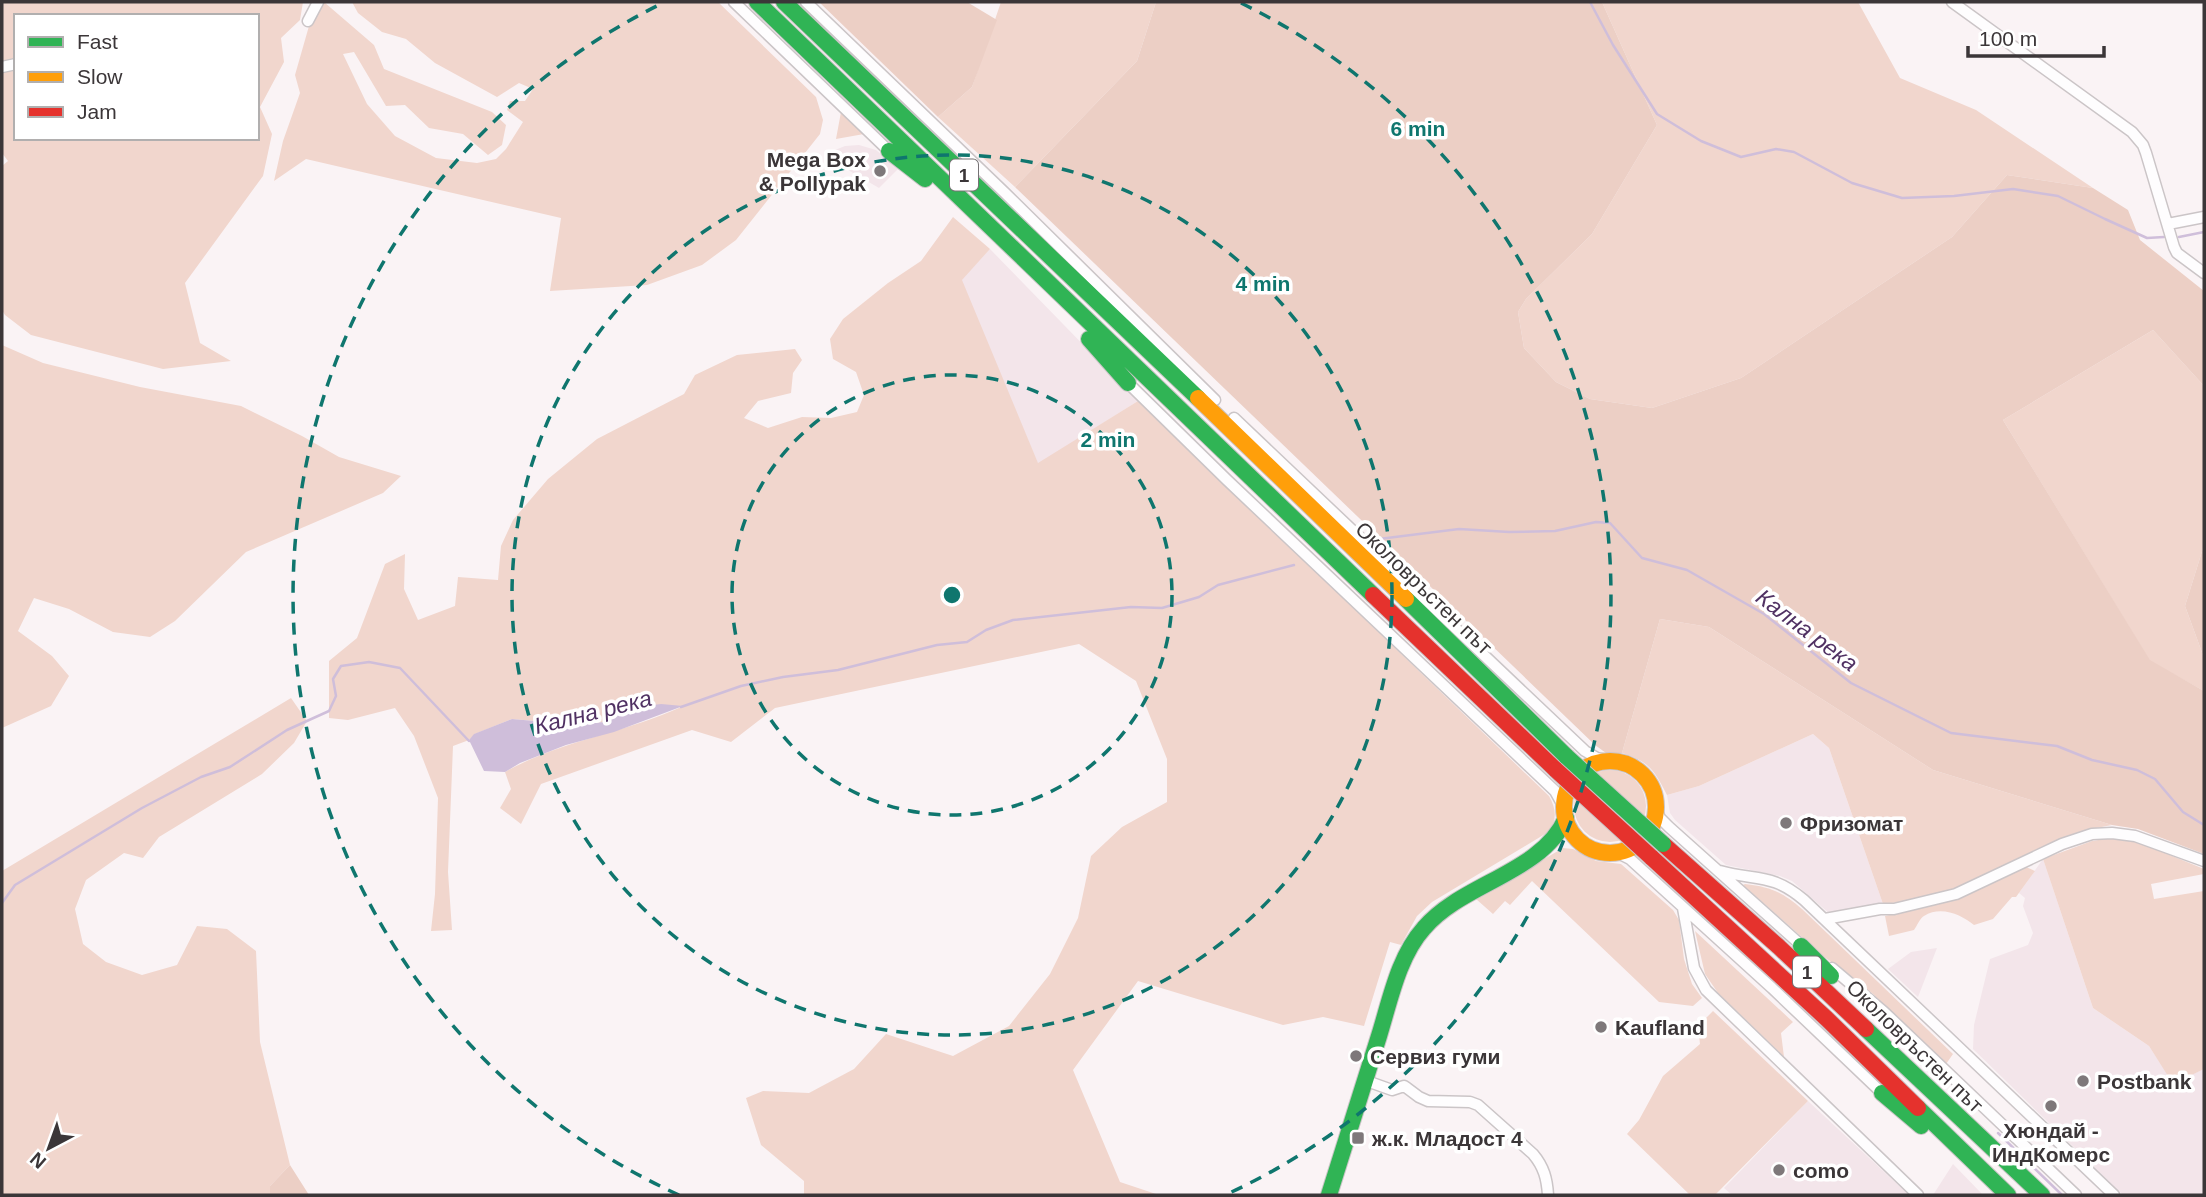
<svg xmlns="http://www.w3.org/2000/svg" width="2206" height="1197" font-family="Arial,sans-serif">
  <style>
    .built { fill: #f3e5ea }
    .green { fill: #f1d6cd; fill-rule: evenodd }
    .forest { fill: #eccfc5 }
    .water { fill: #cfbeda }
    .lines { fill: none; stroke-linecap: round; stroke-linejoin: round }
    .stream { stroke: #cfbeda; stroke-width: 2.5 }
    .street-casing { stroke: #cbc5c7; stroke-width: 13 }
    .fast-casing { stroke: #cbc5c7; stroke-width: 18 }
    .slow-casing { stroke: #cbc5c7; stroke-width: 18 }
    .jam-casing { stroke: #cbc5c7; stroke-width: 18 }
    .street { stroke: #fefdfe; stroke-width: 10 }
    .fast { stroke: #30b455; stroke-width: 16 }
    .slow { stroke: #ff9f0a; stroke-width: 16 }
    .jam { stroke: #e5322d; stroke-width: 16 }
    .fast-bridge-casing { stroke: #cbc5c7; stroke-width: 18; stroke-linecap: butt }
    .jam-bridge-casing { stroke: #cbc5c7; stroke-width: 18; stroke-linecap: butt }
    .fast-bridge { stroke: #30b455; stroke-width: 16 }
    .jam-bridge { stroke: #e5322d; stroke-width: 16 }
    .ring { fill: none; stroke: #0f766e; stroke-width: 3.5; stroke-dasharray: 12 9 }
    .poi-dot { fill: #7e787a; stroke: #fff; stroke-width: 2.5 }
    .labels { text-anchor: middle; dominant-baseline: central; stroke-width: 7; stroke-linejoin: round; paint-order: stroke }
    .shield { fill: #fff; stroke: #767274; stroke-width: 2 }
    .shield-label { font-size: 19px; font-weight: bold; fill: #3b3638 }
    .poi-label { font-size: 21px; font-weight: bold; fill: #3b3638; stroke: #fff; text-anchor: start }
    .street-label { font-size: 21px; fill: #3b3638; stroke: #fff }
    .water-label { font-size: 23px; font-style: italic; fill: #503163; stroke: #fff }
    .centre { fill: #0f766e; stroke: #fff; stroke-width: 3.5 }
    .ring-label { font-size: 21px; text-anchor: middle; font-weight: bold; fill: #0f766e; stroke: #fff; stroke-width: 7; stroke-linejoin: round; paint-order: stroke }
  </style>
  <rect width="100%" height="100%" fill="#faf3f5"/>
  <path class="built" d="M859 145 876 150 898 169 879 188 829 159 830 152 845 146Z
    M990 249 1138 401 1038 464 961 280Z
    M1813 734 1829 748 1883 904 1830 914 1792 881 1780 876 1726 865 1675 820 1670 813 1667 795 1699 786Z
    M2043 859 2093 1008 2149 1046 2173 1083 2204 1069V1195H2123L1973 1049 1974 1025 1990 959 2028 945 2033 933 2023 906 2025 898 2019 893Z
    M1937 948 1918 997 1888 969 1911 952Z
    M1808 1101 1909 1195H1732L1724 1188Z
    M1953 1164 1983 1195H1933Z"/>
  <path class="green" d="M2 2H303L300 20 281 38 284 62 260 107 272 134 263 176 185 283 200 343 231 361 163 369 31 335 5 315 2 310V166L8 161 2 153ZM16 16H257V138H16Z
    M324 2 374 45 384 69 492 112 506 125 502 145 488 155 463 134 429 128 405 105 386 106 354 52 343 54 367 104 395 136 436 158 477 163 496 159 506 149 523 122 507 110 510 101H525L533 89 519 83 497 97 435 63 406 39 382 32 358 13 352 2H718L816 97 823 120 820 134 736 240 702 265 647 285 550 291 561 218 306 159 274 181 283 141 300 93 295 75 309 26Z
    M1001 2H1156L1137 61 1015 187 938 117 972 87Z
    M1602 2H1858L1900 78 1976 110 2093 188 2007 175 1952 237 1741 378 1652 408 1590 399 1556 382 1524 348 1518 312 1526 299 1592 234 1657 125Z
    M841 112 864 134 836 139Z
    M953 217 990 249 962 280 1038 463 1138 401 1549 796C1556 808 1557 819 1550 831L1432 902 1417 916 1401 945 1390 942 1364 1026 1323 1017 1283 1025 1138 981 1073 1070 1120 1182 1159 1195H804V1181L761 1145 746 1098 763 1091 809 1093 854 1069 886 1034 953 1056 1009 1026 1050 974 1078 918 1091 856 1122 827 1167 802V759L1136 681 1079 644 775 708 731 742 692 730 541 784 521 824 500 808 511 789 505 772C560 741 624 733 681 707L629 708 603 722 580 725 512 719 475 734 469 740 453 746 448 872 452 930 431 931 435 894 438 798 414 736 395 708 348 720 329 718V661L357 638 385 564 405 554 404 589 418 620 455 606 458 577 498 580 501 546 513 520 548 479 597 439 684 394 695 375 737 355 795 349 802 360 793 373 791 393 758 401 744 418 768 428 802 417 831 418 857 412 864 395 856 372 833 359 830 339 843 319 888 283 921 261Z
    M2153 330 2204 386V545L2185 606 2204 658V691L2150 661 2003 420Z
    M2 345 43 363 140 387 241 406 302 436 339 457 401 476 383 493 246 552 175 621 150 637 113 632 69 609 34 598 18 631 52 656 69 676 51 706 2 728Z
    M1660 619 1709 627 1933 770 2112 825 2091 829 1983 880 1926 899 1883 904 1829 748 1813 734 1699 786 1667 795C1654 770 1650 762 1622 753Z
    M291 698 307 721 294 743 262 774 159 837 143 858 124 853 86 880 75 909 83 944 106 962 142 975 177 965 197 926 227 929 256 951 260 1042 290 1165 270 1186V1195H2V871Z
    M1574 806a36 36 0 1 1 72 0a36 36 0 1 1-72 0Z
    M2112 838 2138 842 2204 869V874L2151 884 2154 899 2204 891V1069L2173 1084 2149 1046 2093 1008 2043 859 2092 841Z
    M1563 848 1573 849 1596 861 1621 864 1673 910 1679 920 1684 959 1692 984 1702 998 1693 1006 1659 1002 1532 881 1510 905 1505 901 1493 914 1476 899Z
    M2026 867 2035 871 2016 897H2012L1993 919 1974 925C1962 915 1941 905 1924 916 1920 918 1917 926 1914 930L1889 936 1885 916 1960 898Z
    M1745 884C1771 887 1782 892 1802 909L1953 1054 1946 1064 1873 994 1822 955 1743 885Z
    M1695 931 1793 1022 1781 1033 1784 1057 1718 993 1705 974Z
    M1713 1011 1808 1101 1715 1195H1690L1627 1134 1639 1120 1663 1076 1700 1044 1698 1026Z"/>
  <path class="forest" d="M819 2H967L997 20 972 87 938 117Z
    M1156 2H1602L1657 125 1592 234 1526 299 1518 312 1524 348 1556 382 1590 399 1652 408 1741 378 1952 237 2007 175 2093 188 2128 210 2140 240 2204 291V386L2153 330 2003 420 2150 660 2204 691V854L2138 829 2112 825 1933 770 1709 627 1660 619 1622 753H1606L1595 745 1015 187 1137 61Z
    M2204 545V658L2185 606Z
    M290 1165 309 1195H270V1186Z"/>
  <path class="water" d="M661 704 683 706 614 732 566 745 520 763 505 772 484 771 469 740 474 734 512 719 580 725 603 722 629 708Z"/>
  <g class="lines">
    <path class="stream" d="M1590 2 1613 45 1657 114 1701 141 1741 157 1776 149 1794 152 1852 183 1902 198 1954 196 2013 189 2058 196 2105 219 2147 238 2164 237
      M2179 237 2204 232
      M1379 539 1459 529 1509 532 1555 531 1596 522 1610 523 1642 558 1687 570 1764 614 1851 683 1951 733 2057 746 2092 760 2137 770 2155 779 2183 812 2204 825
      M681 707 741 686 783 677 838 670 937 645 967 642 986 630 1013 620 1131 607 1162 608 1199 597 1218 585 1294 565
      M2 903 15 885 142 808 201 777 230 767 287 730 329 711 336 696 333 679 341 666 369 662 400 668 469 741
      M1998 1133 2062 1195"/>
    <defs>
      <path id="street" d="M734 2 889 151
        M806 2 1004 192 1215 400
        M1952 2 2132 132 2143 145 2146 153 2174 247 2177 253 2204 273
        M308 21 318 2
        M2 67 16 64
        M2168 224 2204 217
        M1128 383 1227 480 1555 791 1564 807
        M1234 418 1585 751 1597 758 1611 761
        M1656 810 1660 818 1669 827 1802 946
        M1618 853 1630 859 1772 988 1882 1093
        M1720 871C1757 881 1772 873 1804 900L2114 1195
        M1683 908 1694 968 1706 990 1918 1195
        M1825 919 1880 909H1894L1956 894 2062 844 2092 834 2112 833 2135 836 2204 861
        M1832 968 1884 1012 2076 1195
        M1364 1080 1392 1090 1404 1086 1407 1088 1419 1097 1428 1101 1470 1102 1478 1105 1533 1154C1544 1167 1547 1179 1548 1195"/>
      <path id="fast" d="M757 2 1373 595
        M784 2 1198 398
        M889 151 925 179
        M1089 339 1128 383
        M1406 599 1567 757
        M1801 946 1831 976
        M1866 1029 2042 1195
        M1882 1093 1921 1126
        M1918 1108 2008 1195
        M1329 1195C1346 1142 1362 1089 1379 1036 1390 1001 1398 957 1424 928 1462 883 1542 873 1566 818"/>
      <path id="slow" d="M1198 398 1406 599
        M1564 807a46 46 0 1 1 92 0a46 46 0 1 1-92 0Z"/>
      <path id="jam" d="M1373 595 1556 770
        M1663 844 1779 947 1866 1029
        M1651 857 1827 1019 1918 1108"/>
    </defs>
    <use href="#street" class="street-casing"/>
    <use href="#fast" class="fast-casing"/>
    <use href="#slow" class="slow-casing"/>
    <use href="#jam" class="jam-casing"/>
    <use href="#street" class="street"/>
    <use href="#fast" class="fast"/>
    <use href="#slow" class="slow"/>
    <use href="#jam" class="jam"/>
    <defs>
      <path id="fast-bridge" d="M1567 757 1663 844"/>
      <path id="jam-bridge" d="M1556 770 1651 857"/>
    </defs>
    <use href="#fast-bridge" class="fast-bridge-casing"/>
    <use href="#jam-bridge" class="jam-bridge-casing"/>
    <use href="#fast-bridge" class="fast-bridge"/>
    <use href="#jam-bridge" class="jam-bridge"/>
  </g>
  <g class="ring">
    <circle cx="952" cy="595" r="220"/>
    <circle cx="952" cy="595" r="440"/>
    <path d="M679 1195A659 659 0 0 1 663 3M1241 3A659 659 0 0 1 1225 1195"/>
  </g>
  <g class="poi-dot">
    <circle cx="880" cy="171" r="7"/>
    <circle cx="1786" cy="823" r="7"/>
    <circle cx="1601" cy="1027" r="7"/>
    <circle cx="1356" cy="1056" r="7"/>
    <circle cx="2083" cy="1081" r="7"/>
    <circle cx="2051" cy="1106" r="7"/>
    <rect x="1351" y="1131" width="14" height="14" rx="3.5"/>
    <circle cx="1779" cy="1170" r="7"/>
  </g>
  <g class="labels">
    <g class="shield">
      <rect x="950" y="159.5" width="28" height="31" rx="5"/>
      <rect x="1793" y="956.5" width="28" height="31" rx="5"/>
    </g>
    <g class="shield-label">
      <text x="964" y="175">1</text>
      <text x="1807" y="972">1</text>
    </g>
    <g class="poi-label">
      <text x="866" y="159" text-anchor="end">Mega Box<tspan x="866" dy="24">&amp; Pollypak</tspan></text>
      <text x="1800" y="823">Фризомат</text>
      <text x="1615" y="1027">Kaufland</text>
      <text x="1370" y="1056">Сервиз гуми</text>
      <text x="2097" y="1081">Postbank</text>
      <text x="2051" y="1130" text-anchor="middle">Хюндай -<tspan x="2051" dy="24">ИндКомерс</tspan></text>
      <text x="1372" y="1138">ж.к. Младост 4</text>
      <text x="1793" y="1170">como</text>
    </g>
    <g class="street-label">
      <text transform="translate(1424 588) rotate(44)">Околовръстен път</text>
      <text transform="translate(1915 1046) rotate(44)">Околовръстен път</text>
    </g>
    <g class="water-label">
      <text transform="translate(1807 630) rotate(37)">Кална река</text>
      <text transform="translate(593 712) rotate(-14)">Кална река</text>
    </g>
  </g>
  <circle cx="952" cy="595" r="10" class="centre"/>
  <g class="ring-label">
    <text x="1418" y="136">6 min</text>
    <text x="1263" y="291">4 min</text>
    <text x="1108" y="447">2 min</text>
  </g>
  <rect width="2206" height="1197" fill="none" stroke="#3b3638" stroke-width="7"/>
  <rect x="14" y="14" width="245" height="126" fill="#ffffff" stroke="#b1afaf" stroke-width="2"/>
  <rect x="28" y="37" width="35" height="10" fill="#30b455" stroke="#b1afaf" stroke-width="2"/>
  <text x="77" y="49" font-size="21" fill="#3b3638">Fast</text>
  <rect x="28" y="72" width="35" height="10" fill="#ff9f0a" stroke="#b1afaf" stroke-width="2"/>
  <text x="77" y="84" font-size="21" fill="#3b3638">Slow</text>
  <rect x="28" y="107" width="35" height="10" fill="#e5322d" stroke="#b1afaf" stroke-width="2"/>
  <text x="77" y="119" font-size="21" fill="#3b3638">Jam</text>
  <g transform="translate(49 1148) rotate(221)" stroke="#ffffff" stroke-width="5" paint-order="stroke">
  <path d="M0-5L12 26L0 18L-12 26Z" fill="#3b3638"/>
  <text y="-10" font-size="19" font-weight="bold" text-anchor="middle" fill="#3b3638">N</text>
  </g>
  <path d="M1968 46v10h136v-10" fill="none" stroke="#3b3638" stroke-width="3.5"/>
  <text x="1979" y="46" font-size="21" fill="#3b3638" stroke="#ffffff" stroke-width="5" paint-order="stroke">100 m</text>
</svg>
